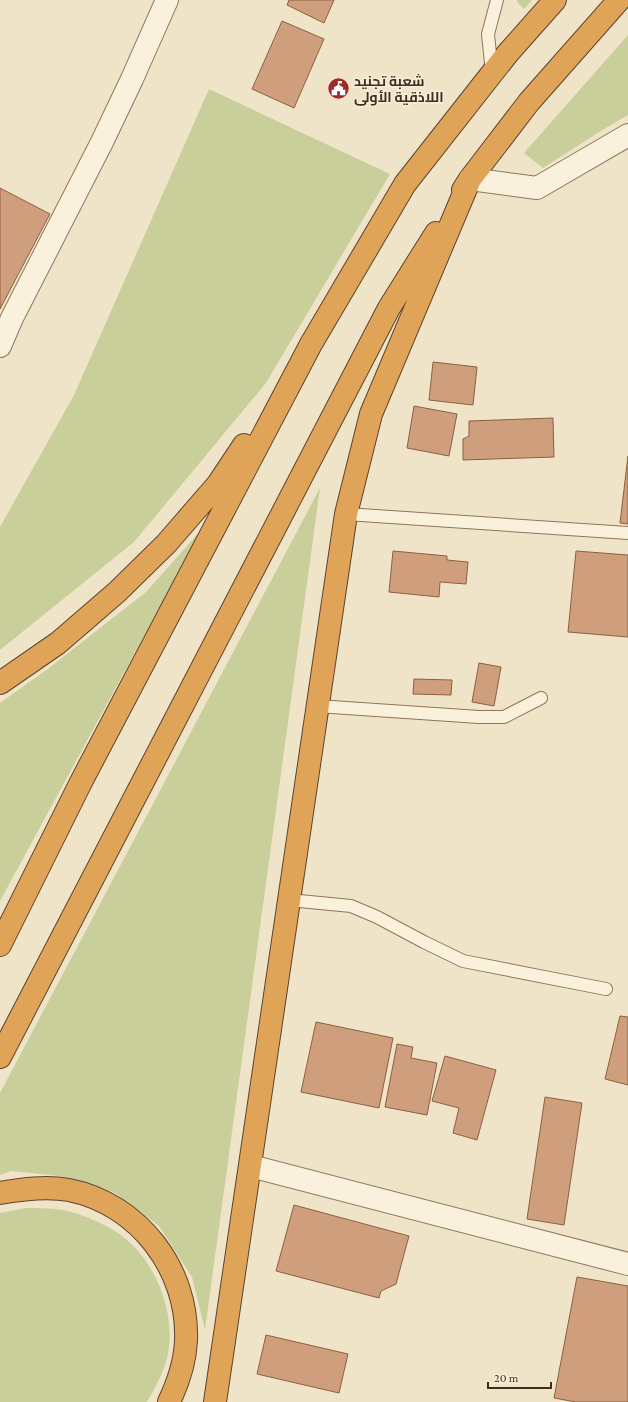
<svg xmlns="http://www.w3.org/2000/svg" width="628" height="1402" font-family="'Crimson Pro',Cairo,serif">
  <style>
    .green { fill: #c9cf9b }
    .building { fill: #cf9f7d; stroke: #8d5f41 }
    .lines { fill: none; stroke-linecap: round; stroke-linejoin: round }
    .service-casing { stroke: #8d765c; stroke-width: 14 }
    .minor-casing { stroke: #8d765c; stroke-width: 24 }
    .motorway-casing { stroke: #5b4430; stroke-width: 24 }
    .service { stroke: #faf1dc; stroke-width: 12 }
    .minor { stroke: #faf1dc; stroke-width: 22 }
    .motorway { stroke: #e0a458; stroke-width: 22 }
    .labels { text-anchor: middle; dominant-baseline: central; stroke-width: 3; stroke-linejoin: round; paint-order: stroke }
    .poi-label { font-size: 14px; font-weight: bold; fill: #3d2e20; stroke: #f7eed8; text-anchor: start }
  </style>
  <rect width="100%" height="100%" fill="#f0e4c8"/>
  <path class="green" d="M517 0H532L524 9 517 2Z
    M628 35V115L604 129 543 168 524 153Z
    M209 89 390 174 266 383 134 542 0 650V527L74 395Z
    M320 488 205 1330 192 1277 159 1226 113 1192 60 1176 11 1171 0 1175V1093Z
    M202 529 0 901V703L49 668 146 592Z
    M25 1208C35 1208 45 1208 55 1209 77 1211 110 1225 127 1240 158 1266 177 1318 167 1358 163 1374 155 1388 147 1402H0V1213Z"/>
  <path class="building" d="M289 0H334L324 23 287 5Z
    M282 21 324 39 294 108 252 89Z
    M0 188 50 214 0 309Z
    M433 362 477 367 473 405 429 400Z
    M414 406 457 414 449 456 407 448Z
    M553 418 554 457 463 460V439L469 436V421Z
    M628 456V524L620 523Z
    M393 551 447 556V560L468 562 466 584 440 582 439 597 389 592Z
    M576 551 628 555V637L568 632Z
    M479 663 501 667 494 706 472 702Z
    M414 679 452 680 451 695 413 694Z
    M620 1016 628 1017V1085L605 1079Z
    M316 1022 393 1038 379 1108 301 1092Z
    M397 1044 413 1047 411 1058 437 1063 427 1115 385 1107Z
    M445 1056 496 1070 477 1140 453 1133 459 1108 432 1101Z
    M545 1097 582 1103 564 1225 527 1219Z
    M294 1205 409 1236 396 1284 381 1291 379 1298 276 1271Z
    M577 1277 628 1286V1402H576L554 1398Z
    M266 1335 348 1354 339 1393 257 1374Z"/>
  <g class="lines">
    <defs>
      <path id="service" d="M492 73 488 34 497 0
        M346 514 628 533
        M317 706 479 717H504L541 698
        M289 900 351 906 377 917 424 942 463 961 606 989"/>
      <path id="minor" d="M470 179 537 188 628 135
        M0 346 12 318 102 142 132 79 167 0
        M251 1166 628 1264"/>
      <path id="motorway" d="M463 190 470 179 529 102 619 0
        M0 683 58 643 117 592 166 544 218 484 244 445
        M0 945 81 782 311 344 405 184 508 53 555 0
        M0 1057 389 308 436 233
        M0 1193C23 1189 46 1186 69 1190 139 1204 189 1270 186 1341 185 1362 178 1383 169 1402
        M215 1402 346 514 371 414 470 179"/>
    </defs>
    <use href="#service" class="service-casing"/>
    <use href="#minor" class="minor-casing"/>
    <use href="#motorway" class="motorway-casing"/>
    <use href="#service" class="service"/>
    <use href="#minor" class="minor"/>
    <use href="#motorway" class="motorway"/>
  </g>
  <defs>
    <symbol id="civic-disc" viewBox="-11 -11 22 22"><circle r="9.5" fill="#9e2a2b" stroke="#f7eed8"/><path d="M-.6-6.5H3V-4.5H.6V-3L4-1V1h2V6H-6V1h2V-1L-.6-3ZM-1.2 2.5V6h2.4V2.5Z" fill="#fff"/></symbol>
  </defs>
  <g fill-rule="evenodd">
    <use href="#civic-disc" x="326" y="76" width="25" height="25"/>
  </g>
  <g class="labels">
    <g class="poi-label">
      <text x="354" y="81">شعبة تجنيد<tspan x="354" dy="16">اللاذقية الأولى</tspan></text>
    </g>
  </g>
  <path d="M488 1382v6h63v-6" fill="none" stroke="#3d2e20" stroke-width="2"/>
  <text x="494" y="1382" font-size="12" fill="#3d2e20" stroke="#f7eed8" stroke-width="3" paint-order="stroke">20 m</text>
</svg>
